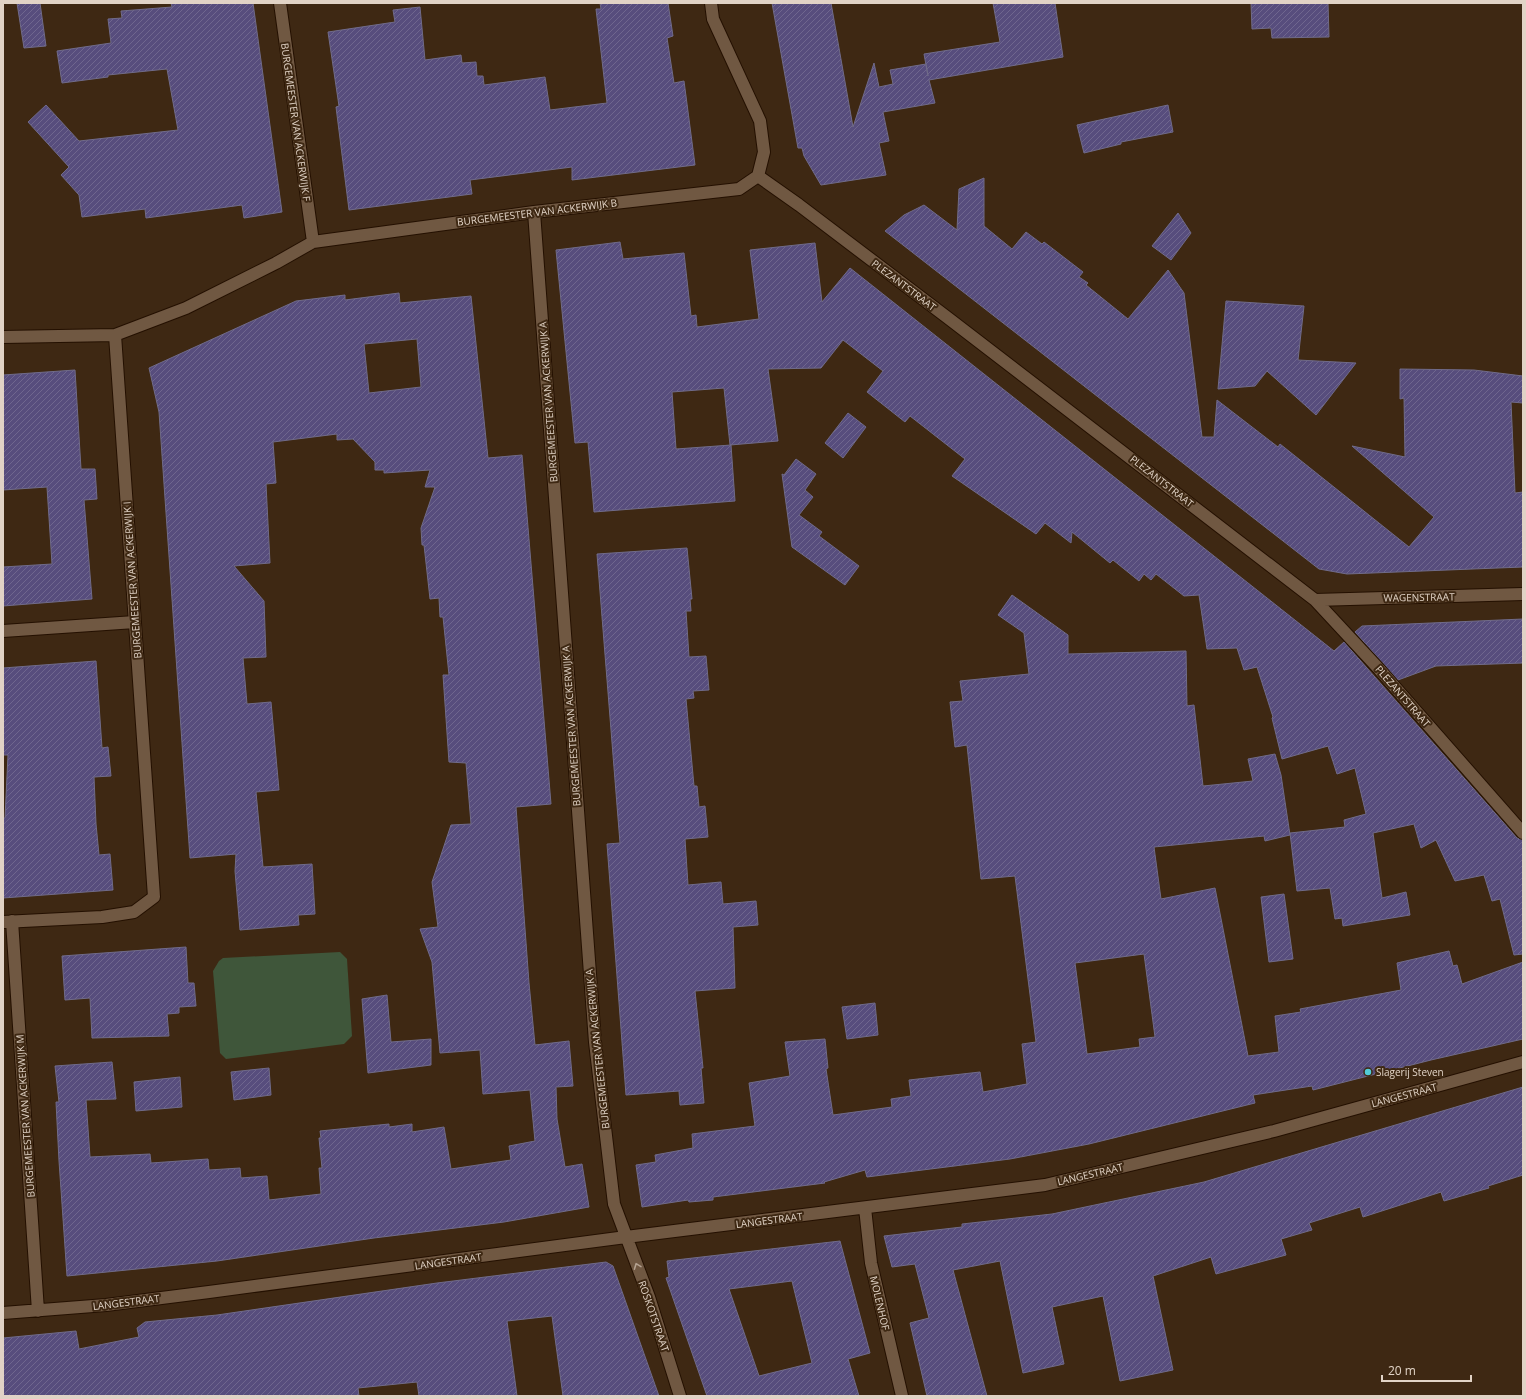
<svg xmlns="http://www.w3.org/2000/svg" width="1526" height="1399" font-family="'Open Sans',sans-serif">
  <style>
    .green { fill: #3f563a }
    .building { fill: url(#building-hatch); stroke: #706b89; fill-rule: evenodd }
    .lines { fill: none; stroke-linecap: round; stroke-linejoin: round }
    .minor-casing { stroke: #241000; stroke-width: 14 }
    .minor { stroke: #705842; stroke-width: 12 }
    .oneway { stroke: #b4a291 }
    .poi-dot { fill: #52ccd6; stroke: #3e2813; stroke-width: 1.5 }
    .labels { text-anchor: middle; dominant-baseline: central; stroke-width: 4; stroke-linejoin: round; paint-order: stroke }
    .street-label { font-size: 10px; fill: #e1d3c6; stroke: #3e2813 }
    .poi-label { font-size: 10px; fill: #e1d3c6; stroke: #3e2813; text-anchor: start }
  </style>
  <defs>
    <pattern id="building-hatch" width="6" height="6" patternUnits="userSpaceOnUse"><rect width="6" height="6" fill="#574d7d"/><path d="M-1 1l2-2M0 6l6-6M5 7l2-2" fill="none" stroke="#6f668e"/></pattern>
  </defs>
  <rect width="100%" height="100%" fill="#3e2813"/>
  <path class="green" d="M340 952 347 959 352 1036 344 1044 226 1059 220 1053 213 971 219 961 223 958Z"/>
  <path class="building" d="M17 3H40L46 46 24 48Z
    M171 3H253L282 212 244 218 242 205 146 218 145 209 82 217 79 195 61 175 69 167 28 122 46 105 79 141 178 130 167 69 108 75V77L62 83 57 51 111 43 108 19 122 18 121 11 172 7Z
    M600 3H668L673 36 667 38 674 83 684 81 695 165 572 180V167L470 180 472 194 349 210 336 107 339 106 328 32 395 22 393 10 420 7 425 60 461 55 462 63 476 62 477 76H483L484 85 545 77 550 110 607 103 596 9H601Z
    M772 3H831L853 127 874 63 879 87 893 84 890 70 926 64 928 76 924 54 1000 42 993 3H1055L1063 57 929 80 935 103 883 112 889 141 879 143 886 175 821 185 804 156 802 148H798Z
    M1251 3H1328L1329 37 1272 38 1271 28 1252 29Z
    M1168 105 1173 132 1121 142V144L1084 153 1077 125Z
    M984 178V226L1012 249 1026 232 1042 244 1044 242 1083 272 1079 277 1088 283 1086 285 1128 319 1168 270 1184 293 1202 437H1214L1217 400 1278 447 1280 444 1409 547 1434 517 1352 446 1405 457 1404 398 1400 399V369L1474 370 1523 376V403L1511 402 1515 493 1523 492V567L1347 574 1319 569 885 231 904 215 924 205 957 230 959 189Z
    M1178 213 1191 233 1171 260 1152 246Z
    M620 242 623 259 684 253 691 316 696 315 697 327 759 319 750 250 815 243 822 302 850 268 1334 651 1344 642 1517 838 1523 840V954L1514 955 1500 899 1492 901 1484 875 1455 881 1436 840 1421 848 1414 824 1373 833 1382 898 1406 892 1410 915 1343 926 1342 918 1335 919 1330 888 1297 891 1290 833 1345 827 1344 820 1366 814 1355 768 1337 774 1328 746 1282 759 1272 718 1273 717 1257 667 1244 670 1237 648 1207 649 1199 595 1184 596 1156 574 1151 580 1144 574 1139 581 1113 560 1110 563 1072 532 1071 543 1045 523 1036 534 952 476 965 459 910 416 905 422 867 392 883 371 843 340 821 368 768 369 778 441 730 445 724 388 672 392 676 449 731 445 735 501 594 512 588 442 575 443 556 250Z
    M399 293 400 303 471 296 488 458 522 455 551 804 516 807 529 983 535 1045 569 1041 573 1086 556 1087 557 1119 565 1167 582 1164 589 1207 504 1222 374 1238 217 1261 67 1276 59 1161 56 1102H59L55 1066 112 1062 116 1099 86 1100 90 1157 150 1154 151 1163 208 1159 209 1170 240 1168 241 1178 267 1176 269 1200 321 1194 319 1168H322L319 1138H321L320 1131 389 1124V1127L412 1124V1132L444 1127 451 1169 511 1160 509 1146 535 1141 530 1090 483 1094 480 1050 440 1053 432 962 420 929 438 927 432 882 451 825 471 824 466 763 449 762 443 675H449L443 617H440L439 598 430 599 424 545H422L421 528 435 487H425L430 470 384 473V470H375V462L353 439 337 440V434L273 442 276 483 266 484 270 563 234 566 264 601 266 657 243 658 247 704 271 702 279 790 256 792 263 867 312 864 315 914 298 915 299 925 240 930 235 871 236 854 190 858 159 412 149 368 296 301 345 295V300ZM417 339 421 387 369 393 364 344Z
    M1226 301 1304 306 1298 360 1356 363 1316 415 1267 371 1255 386 1218 389Z
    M75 370 81 469H95L97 499 84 500 92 599 3 606V567L52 564 47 487 3 490V375Z
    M848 413 866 427 843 458 825 443Z
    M796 459 816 474 805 490 813 497 799 515 822 532 819 536 859 566 845 585 792 547 782 474 784 475Z
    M687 548 692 599H690L691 611H686L689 657 706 656 709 690 693 691 694 698 686 699 694 786H697L699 807 705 806 708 837 685 839 688 885 721 882 723 904 756 901 758 925 733 927 735 988 695 991 703 1068H701L704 1103 680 1105 679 1091 626 1095 607 844 620 843 597 554Z
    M1012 595 1068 635V654L1186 651 1187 706 1194 705 1203 786 1253 781 1248 759 1275 754 1281 775 1290 835 1265 841 1264 836 1154 847 1161 899 1215 888 1248 1056 1279 1052 1275 1016 1301 1012 1300 1009 1401 990 1397 963 1449 951 1453 966 1457 965 1462 984 1523 962V1039L1431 1060 1313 1090 1312 1086 1253 1095 1255 1103 1089 1144 1010 1159 867 1177 865 1170 824 1182 825 1183 713 1197V1200L689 1202 688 1200 642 1207 636 1165 656 1162 655 1155 693 1148 692 1134 755 1126 749 1083 790 1076 785 1042 825 1039 828 1068 826 1069 833 1115 892 1107 891 1099 911 1096 909 1080 980 1072 983 1092 1027 1084 1022 1044 1036 1042 1015 876 981 879 967 745 955 747 950 702 963 701 960 681 1029 674 1024 633 998 615ZM1144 954 1155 1037 1139 1039 1140 1047 1087 1054 1075 963Z
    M1523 619V663L1436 666 1398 680 1355 632 1362 626Z
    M96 661 102 748 108 747 111 776 94 777 96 824 99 855 110 854 113 890 3 898V818H5L8 755H3V668Z
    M1284 894 1293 959 1269 962 1261 897Z
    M186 947 188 983H194L196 1006 179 1007V1013L167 1014 169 1036 92 1038 90 998 65 1000 62 956Z
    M387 995 391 1042 431 1039V1065L368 1073 362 999Z
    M875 1003 878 1035 847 1039 842 1007Z
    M269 1068 271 1095 234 1100 231 1072Z
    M180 1077 182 1107 136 1111 134 1082Z
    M1523 1087V1175L1488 1186 1489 1188 1444 1201 1441 1192 1363 1217 1360 1207 1309 1223 1312 1230 1281 1239 1286 1255 1216 1274 1211 1257 1153 1276 1173 1370 1120 1381 1103 1296 1052 1307 1064 1364 1023 1373 1000 1261 953 1270 987 1396H927L910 1323 929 1318 915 1264 892 1267 884 1236 962 1227V1224L1052 1214 1204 1182Z
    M840 1241 870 1353 848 1359 859 1396H707L666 1278 669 1277 667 1261ZM792 1281 812 1363 759 1376 729 1289Z
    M606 1262 613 1266 659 1396H563L552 1316 507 1321 517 1396H419L417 1382 358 1388 359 1396H3V1338L76 1331 79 1349 139 1337 137 1328 145 1322 217 1315 437 1283Z"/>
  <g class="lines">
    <defs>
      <path id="minor" d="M280 3 313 242
        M711 3 713 19 760 121 764 152 758 176
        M758 176 799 205 948 318 1315 600 1379 669 1523 833
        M534 212 595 1042 614 1204 649 1297 680 1396
        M3 337 115 335
        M1315 600 1523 594
        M3 631 135 622
        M12 921 38 1311
        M3 922 102 917 134 912 154 897 115 335 186 308 276 263 313 242 534 212 739 189 758 176
        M865 1208 871 1263 902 1396
        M3 1313 106 1305 209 1292 626 1237 1045 1185 1274 1131 1523 1062"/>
    </defs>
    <use href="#minor" class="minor-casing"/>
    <use href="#minor" class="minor"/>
  </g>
  <defs><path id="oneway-chevron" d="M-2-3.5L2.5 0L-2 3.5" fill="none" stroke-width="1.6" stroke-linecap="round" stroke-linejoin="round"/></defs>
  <use class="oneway" href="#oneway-chevron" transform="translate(637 1266) rotate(-111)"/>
  <circle class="poi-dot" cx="1368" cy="1072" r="4"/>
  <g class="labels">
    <g class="street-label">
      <text transform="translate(296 122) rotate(82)">BURGEMEESTER VAN ACKERWIJK F</text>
      <text transform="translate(537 212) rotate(-7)">BURGEMEESTER VAN ACKERWIJK B</text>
      <text transform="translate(904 285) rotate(37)">PLEZANTSTRAAT</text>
      <text transform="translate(548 402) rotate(-94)">BURGEMEESTER VAN ACKERWIJK A</text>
      <text transform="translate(1162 481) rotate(38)">PLEZANTSTRAAT</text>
      <text transform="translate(132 580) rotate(-94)">BURGEMEESTER VAN ACKERWIJK I</text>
      <text transform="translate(1419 597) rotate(-1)">WAGENSTRAAT</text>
      <text transform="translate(1403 696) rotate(49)">PLEZANTSTRAAT</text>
      <text transform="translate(571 726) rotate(-94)">BURGEMEESTER VAN ACKERWIJK A</text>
      <text transform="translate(597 1049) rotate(-96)">BURGEMEESTER VAN ACKERWIJK A</text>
      <text transform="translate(1404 1095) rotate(-15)">LANGESTRAAT</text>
      <text transform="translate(25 1116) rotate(-94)">BURGEMEESTER VAN ACKERWIJK M</text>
      <text transform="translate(1090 1174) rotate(-13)">LANGESTRAAT</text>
      <text transform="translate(769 1220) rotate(-7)">LANGESTRAAT</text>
      <text transform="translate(448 1261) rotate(-8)">LANGESTRAAT</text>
      <text transform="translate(126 1302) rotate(-7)">LANGESTRAAT</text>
      <text transform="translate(880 1303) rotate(77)">MOLENHOF</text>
      <text transform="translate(654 1316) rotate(71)">ROSKOTSTRAAT</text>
    </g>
    <g class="poi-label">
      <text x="1376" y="1072">Slagerij Steven</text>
    </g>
  </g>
  <rect width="1526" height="1399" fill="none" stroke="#e1d3c6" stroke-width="8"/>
  <path d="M1382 1375v6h89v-6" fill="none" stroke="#e1d3c6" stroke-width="2"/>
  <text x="1388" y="1375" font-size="12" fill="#e1d3c6" stroke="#3e2813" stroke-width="3" paint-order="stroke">20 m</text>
</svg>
